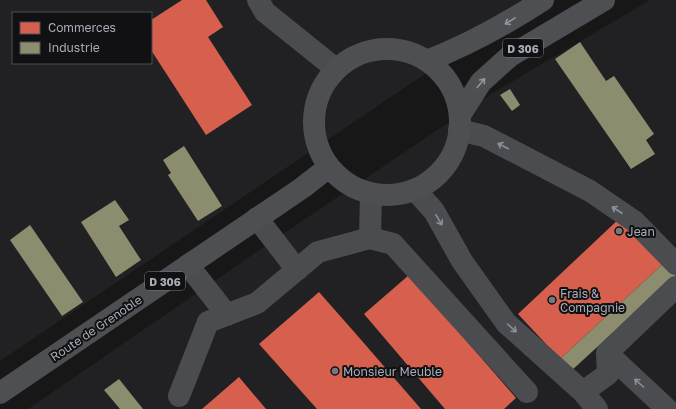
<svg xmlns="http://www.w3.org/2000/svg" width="676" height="409" font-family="'Golos Text',sans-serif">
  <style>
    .built { fill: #212123; fill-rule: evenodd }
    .shops { fill: #d6604d }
    .industry { fill: #8c8c6e }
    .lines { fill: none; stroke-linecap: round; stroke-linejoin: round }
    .minor { stroke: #4b4c50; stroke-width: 22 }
    .major { stroke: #4d4f52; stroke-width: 22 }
    .oneway { stroke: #91969e }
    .oneway2 { stroke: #8c9099 }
    .poi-dot { fill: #757880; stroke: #111113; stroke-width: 1.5 }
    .labels { text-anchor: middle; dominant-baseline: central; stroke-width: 4; stroke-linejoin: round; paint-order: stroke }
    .shield { fill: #111113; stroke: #7b7e86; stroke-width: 1 }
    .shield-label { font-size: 11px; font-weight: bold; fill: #a8adb8 }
    .poi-label { font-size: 12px; fill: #a8adb8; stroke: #111113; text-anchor: start }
    .street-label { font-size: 12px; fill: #a8adb8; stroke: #111113 }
  </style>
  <rect width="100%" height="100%" fill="#171717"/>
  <path class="built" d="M0 0H535L0 361ZM13 13H151V63H13Z
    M650 0H676V409H28L293 227 491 94Z"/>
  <path class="shops" d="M182 0H206L223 27 208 37 252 105 206 135 151 50V20Z
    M622 216 665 262 560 359 518 314Z
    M409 275 516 398 504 409H445L364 314Z
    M319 292 356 334 421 409H317L259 344Z
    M239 377 266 409H202Z"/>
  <path class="industry" d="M580 42 606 81 614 76 654 134 646 140 655 154 631 169 555 59Z
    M510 89 520 105 512 111 500 95Z
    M184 146 222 206 198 221 168 175 171 173 163 160Z
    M115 200 129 220 119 226 141 260 116 277 81 222Z
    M30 225 83 302 62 316 10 240Z
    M665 262 676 275 571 371 560 359Z
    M119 379 143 409H120L104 390Z"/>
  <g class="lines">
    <path class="minor" d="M258 0 265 12 336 69
      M459 130 484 136 590 191 634 221 676 264
      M415 190 434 211 462 261 506 323 583 392 597 409
      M257 218 297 270
      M370 238 371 194
      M188 265 227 315
      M583 392 608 374 607 353
      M179 396 208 322 257 303 318 252 370 238 393 244 527 392
      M667 409 607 353 676 287"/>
    <path class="major" d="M314 122a73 73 0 1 1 146 0a73 73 0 1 1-146 0Z
      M427 61C468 45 506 24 543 0
      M460 115 481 82 510 56 604 0
      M0 393 302 188 329 167"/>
  </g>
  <defs><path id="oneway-shaft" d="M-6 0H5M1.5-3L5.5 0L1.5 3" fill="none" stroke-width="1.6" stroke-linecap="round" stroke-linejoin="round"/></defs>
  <g class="oneway">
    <use href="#oneway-shaft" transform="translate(510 21) rotate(148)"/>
    <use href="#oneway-shaft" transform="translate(481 83) rotate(-50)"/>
  </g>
  <g class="oneway2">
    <use href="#oneway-shaft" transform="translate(503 146) rotate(-153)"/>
    <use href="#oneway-shaft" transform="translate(617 210) rotate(-147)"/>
    <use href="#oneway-shaft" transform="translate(439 220) rotate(60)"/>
    <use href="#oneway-shaft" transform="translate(512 328) rotate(42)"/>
    <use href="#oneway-shaft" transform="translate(639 383) rotate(-138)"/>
  </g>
  <g class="poi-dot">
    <circle cx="619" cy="231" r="4"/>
    <circle cx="552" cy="300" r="4"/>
    <circle cx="335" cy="371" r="4"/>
  </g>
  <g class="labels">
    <g class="shield">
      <rect x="503" y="39" width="40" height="18" rx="3"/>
      <rect x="145" y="272" width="40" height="18" rx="3"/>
    </g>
    <g class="shield-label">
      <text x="523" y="48">D 306</text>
      <text x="165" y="281">D 306</text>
    </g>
    <g class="poi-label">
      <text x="627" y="231">Jean</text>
      <text x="560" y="293">Frais &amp;<tspan x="560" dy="14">Compagnie</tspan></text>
      <text x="343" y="371">Monsieur Meuble</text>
    </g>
    <g class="street-label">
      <text transform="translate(96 328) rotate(-34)">Route de Grenoble</text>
    </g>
  </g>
  <rect x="12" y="12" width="140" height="52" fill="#111113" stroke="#4d4f55"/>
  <rect x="20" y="22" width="20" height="12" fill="#d6604d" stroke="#4d4f55"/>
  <text x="48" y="32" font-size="12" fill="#a8adb8">Commerces</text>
  <rect x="20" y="42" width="20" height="12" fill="#8c8c6e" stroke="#4d4f55"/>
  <text x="48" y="52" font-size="12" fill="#a8adb8">Industrie</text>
</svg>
